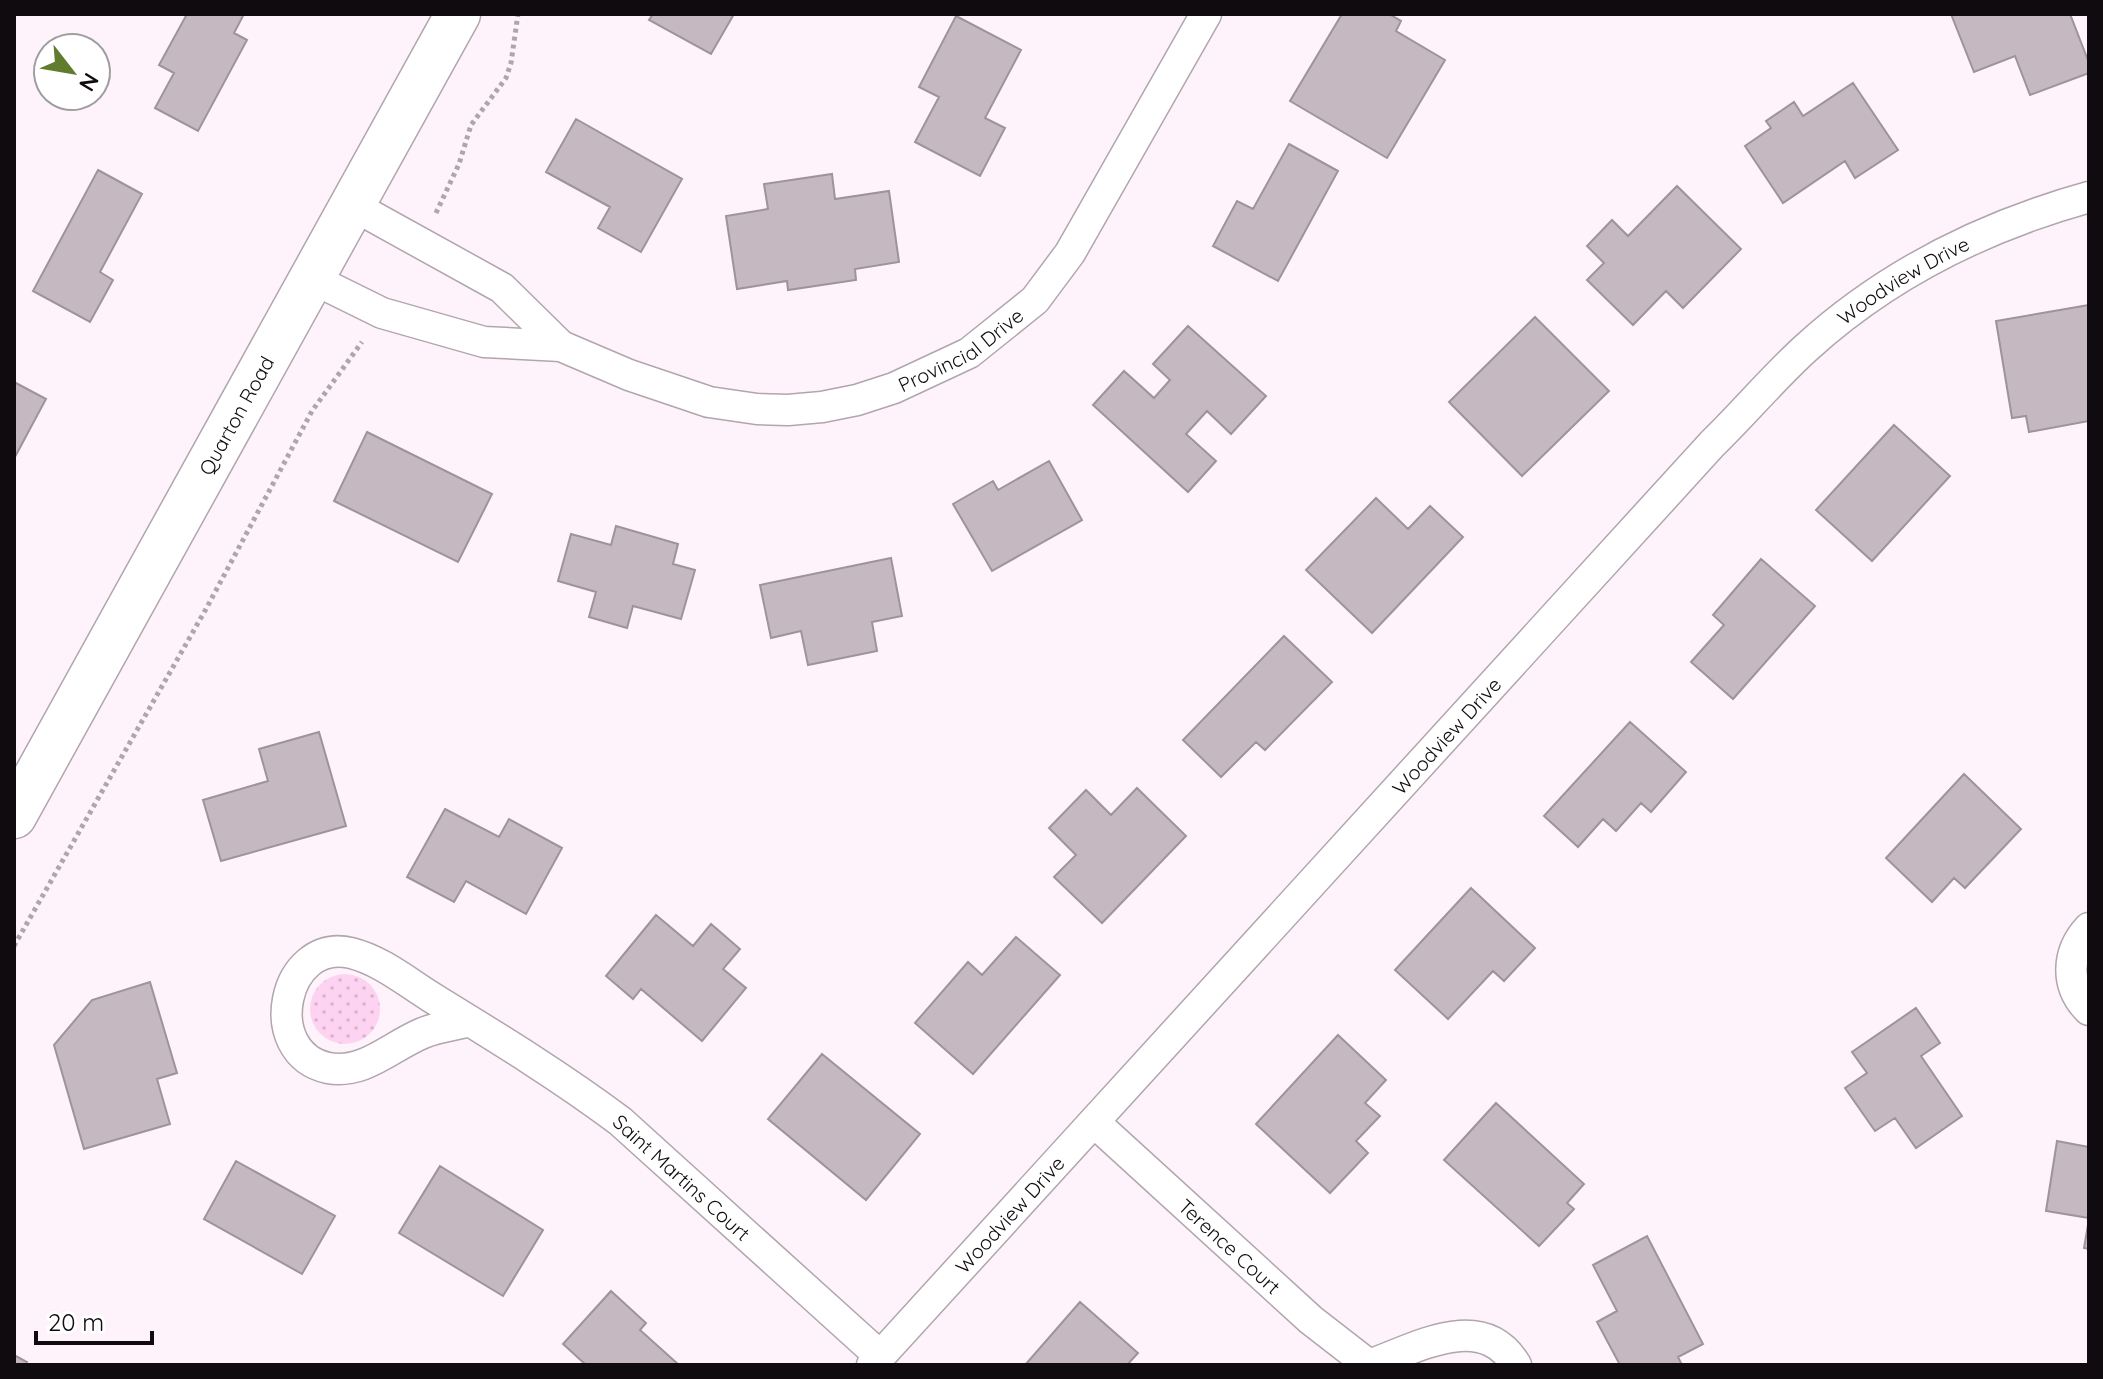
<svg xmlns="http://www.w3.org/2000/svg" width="2103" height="1379" font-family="Quicksand,sans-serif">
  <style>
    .grass { fill: url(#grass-dots) }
    .building { fill: #c5b8c1; stroke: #9f939b; stroke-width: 2 }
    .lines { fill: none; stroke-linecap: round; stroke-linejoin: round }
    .street-casing { stroke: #b1a5ae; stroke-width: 33 }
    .secondary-casing { stroke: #b1a5ae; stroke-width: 47 }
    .path { stroke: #aea6ac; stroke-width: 5; stroke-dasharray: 4 4; stroke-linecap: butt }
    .street { stroke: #fff; stroke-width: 30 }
    .secondary { stroke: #fff; stroke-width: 44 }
    .labels { text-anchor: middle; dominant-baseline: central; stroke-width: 8; stroke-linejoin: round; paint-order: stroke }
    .street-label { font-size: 20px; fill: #0f0b0e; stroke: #fff }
  </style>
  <defs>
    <pattern id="grass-dots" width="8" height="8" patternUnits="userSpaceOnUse" patternTransform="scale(2)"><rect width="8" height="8" fill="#fed3f2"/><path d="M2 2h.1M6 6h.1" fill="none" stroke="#d8b4ce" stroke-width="1.8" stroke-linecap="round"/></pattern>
  </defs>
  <rect width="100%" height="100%" fill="#fef3fb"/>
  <path class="grass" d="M310 1009a35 35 0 1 1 70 0a35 35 0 1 1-70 0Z"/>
  <path class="building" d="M187 14H244L234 33 247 40 198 131 155 108 174 73 159 65Z
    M653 14H734L711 54 649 20Z
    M1342 14H1389L1401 21 1396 31 1445 60 1387 158 1290 101Z
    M1951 14H2070L2089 63V73L2030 95 2015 56 1974 72Z
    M956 16 1021 50 985 118 1005 128 980 176 915 142 939 97 919 87Z
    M1853 83 1898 150 1855 178 1845 161 1783 203 1745 146 1771 128 1766 121 1794 102 1803 116Z
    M576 119 682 179 641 252 598 228 610 207 546 172Z
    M1289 144 1338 171 1278 281 1213 246 1237 201 1253 209Z
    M98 170 142 194 100 272 113 280 90 322 33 291Z
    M832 174 835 199 889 191 899 262 855 269 856 280 788 290 787 281 737 289 726 216 768 209 764 184Z
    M1677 186 1741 249 1683 308 1666 291 1633 325 1587 280 1604 263 1587 246 1612 220 1628 236Z
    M2089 305V421L2029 432 2026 416 2012 418 1996 321Z
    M1535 317 1609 391 1522 476 1449 402Z
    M1188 326 1266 396 1231 434 1207 411 1186 434 1216 461 1188 492 1093 405 1124 371 1154 398 1170 380 1153 364Z
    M14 382 46 399 16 455 14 453Z
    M1894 425 1950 476 1872 561 1816 510Z
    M367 432 492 494 458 562 334 501Z
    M1049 461 1082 520 992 571 953 504 993 481 998 490Z
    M1376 498 1408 529 1430 506 1463 537 1372 633 1306 570Z
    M616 526 678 544 673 564 695 570 681 619 633 606 627 628 589 617 596 592 558 581 571 534 611 545Z
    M891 558 902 616 872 622 877 651 808 665 801 631 771 638 760 585Z
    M1761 559 1815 606 1733 699 1691 662 1724 625 1713 615Z
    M1284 636 1332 682 1265 750 1256 742 1221 777 1183 740Z
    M1630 722 1686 772 1651 812 1641 803 1616 831 1603 819 1578 847 1544 816Z
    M319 732 346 826 221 861 203 800 268 781 259 749Z
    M1964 774 2021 829 1965 888 1954 878 1932 902 1886 858Z
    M1137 788 1186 836 1102 923 1054 877 1076 855 1049 828 1086 790 1111 815Z
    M445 809 499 837 509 819 562 848 526 914 466 881 454 902 407 877Z
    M1471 888 1535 948 1504 981 1493 971 1448 1019 1395 970Z
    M656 915 693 946 711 924 740 949 723 969 746 988 702 1041 641 989 633 999 606 976Z
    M1016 937 1060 975 973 1074 915 1023 968 962 982 975Z
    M150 982 177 1073 157 1079 170 1124 84 1149 54 1045 92 1000Z
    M1916 1008 1940 1043 1921 1056 1962 1116 1916 1148 1895 1118 1875 1131 1845 1088 1867 1073 1852 1052Z
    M1338 1035 1386 1080 1365 1103 1380 1116 1356 1141 1368 1153 1330 1193 1256 1124Z
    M822 1054 920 1134 866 1200 768 1119Z
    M1496 1103 1584 1184 1567 1203 1574 1209 1539 1246 1444 1160Z
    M2057 1141 2089 1147V1218L2046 1211Z
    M236 1161 335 1216 302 1274 204 1219Z
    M440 1166 543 1230 503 1296 399 1233Z
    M2089 1219V1249L2084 1248Z
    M1647 1236 1703 1344 1678 1357 1682 1365H1620L1597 1322 1617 1311 1593 1265Z
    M611 1291 646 1323 640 1330 679 1365H586L563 1344Z
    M1080 1302 1138 1353 1127 1365H1025Z
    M14 1355 27 1362 25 1365H14Z"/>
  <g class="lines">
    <defs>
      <g id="street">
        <path d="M352 205 502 288 561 346"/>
        <path id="s1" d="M311 278 382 313 484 342 561 346 629 375 709 402 757 409 788 410 822 407 857 400 894 388 969 353 1035 300 1070 253 1206 14"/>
        <path d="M2089 928C2066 953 2065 986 2089 1010"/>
        <path id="s2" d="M470 1021C455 1025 437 1027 423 1033 391 1046 364 1075 328 1068 259 1053 283 937 351 953 380 960 407 982 431 997 496 1037 560 1076 620 1121L880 1356"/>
        <path id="s3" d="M1094 1122 1311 1320 1369 1365C1415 1349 1482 1308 1516 1365"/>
        <path id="s4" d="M872 1365 1712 444C1744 413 1773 378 1806 348 1886 275 1985 226 2089 197"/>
      </g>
      <g id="secondary">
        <path id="s5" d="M14 816 458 14"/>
      </g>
    </defs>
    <use href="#street" class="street-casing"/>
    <use href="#secondary" class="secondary-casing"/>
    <path class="path" d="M436 213 459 164 471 125 506 78 511 63 518 14
      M14 946 206 609 312 411 362 342"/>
    <use href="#street" class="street"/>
    <use href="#secondary" class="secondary"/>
  </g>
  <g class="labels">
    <g class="street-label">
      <text stroke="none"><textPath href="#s4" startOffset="1500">Woodview Drive</textPath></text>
      <text stroke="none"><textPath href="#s1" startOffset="686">Provincial Drive</textPath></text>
      <text stroke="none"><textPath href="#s5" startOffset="458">Quarton Road</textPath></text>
      <text stroke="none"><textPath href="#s4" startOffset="852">Woodview Drive</textPath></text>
      <text stroke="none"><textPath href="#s2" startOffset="730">Saint Martins Court</textPath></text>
      <text stroke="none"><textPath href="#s4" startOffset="204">Woodview Drive</textPath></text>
      <text stroke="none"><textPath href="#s3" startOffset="184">Terence Court</textPath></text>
    </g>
  </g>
  <rect width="2103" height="1379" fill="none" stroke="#0f0b0e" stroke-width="32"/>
  <g transform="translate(72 72) rotate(121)"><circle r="38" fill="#ffffff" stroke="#9f9d9f" stroke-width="2"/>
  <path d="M0-6L14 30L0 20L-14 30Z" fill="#617b2f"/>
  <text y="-12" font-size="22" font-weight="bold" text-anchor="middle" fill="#0f0b0e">N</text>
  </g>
  <path d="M36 1331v12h116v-12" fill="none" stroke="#0f0b0e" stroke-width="4"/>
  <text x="48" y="1331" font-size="24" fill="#0f0b0e" stroke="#ffffff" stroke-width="6" paint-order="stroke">20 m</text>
</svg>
